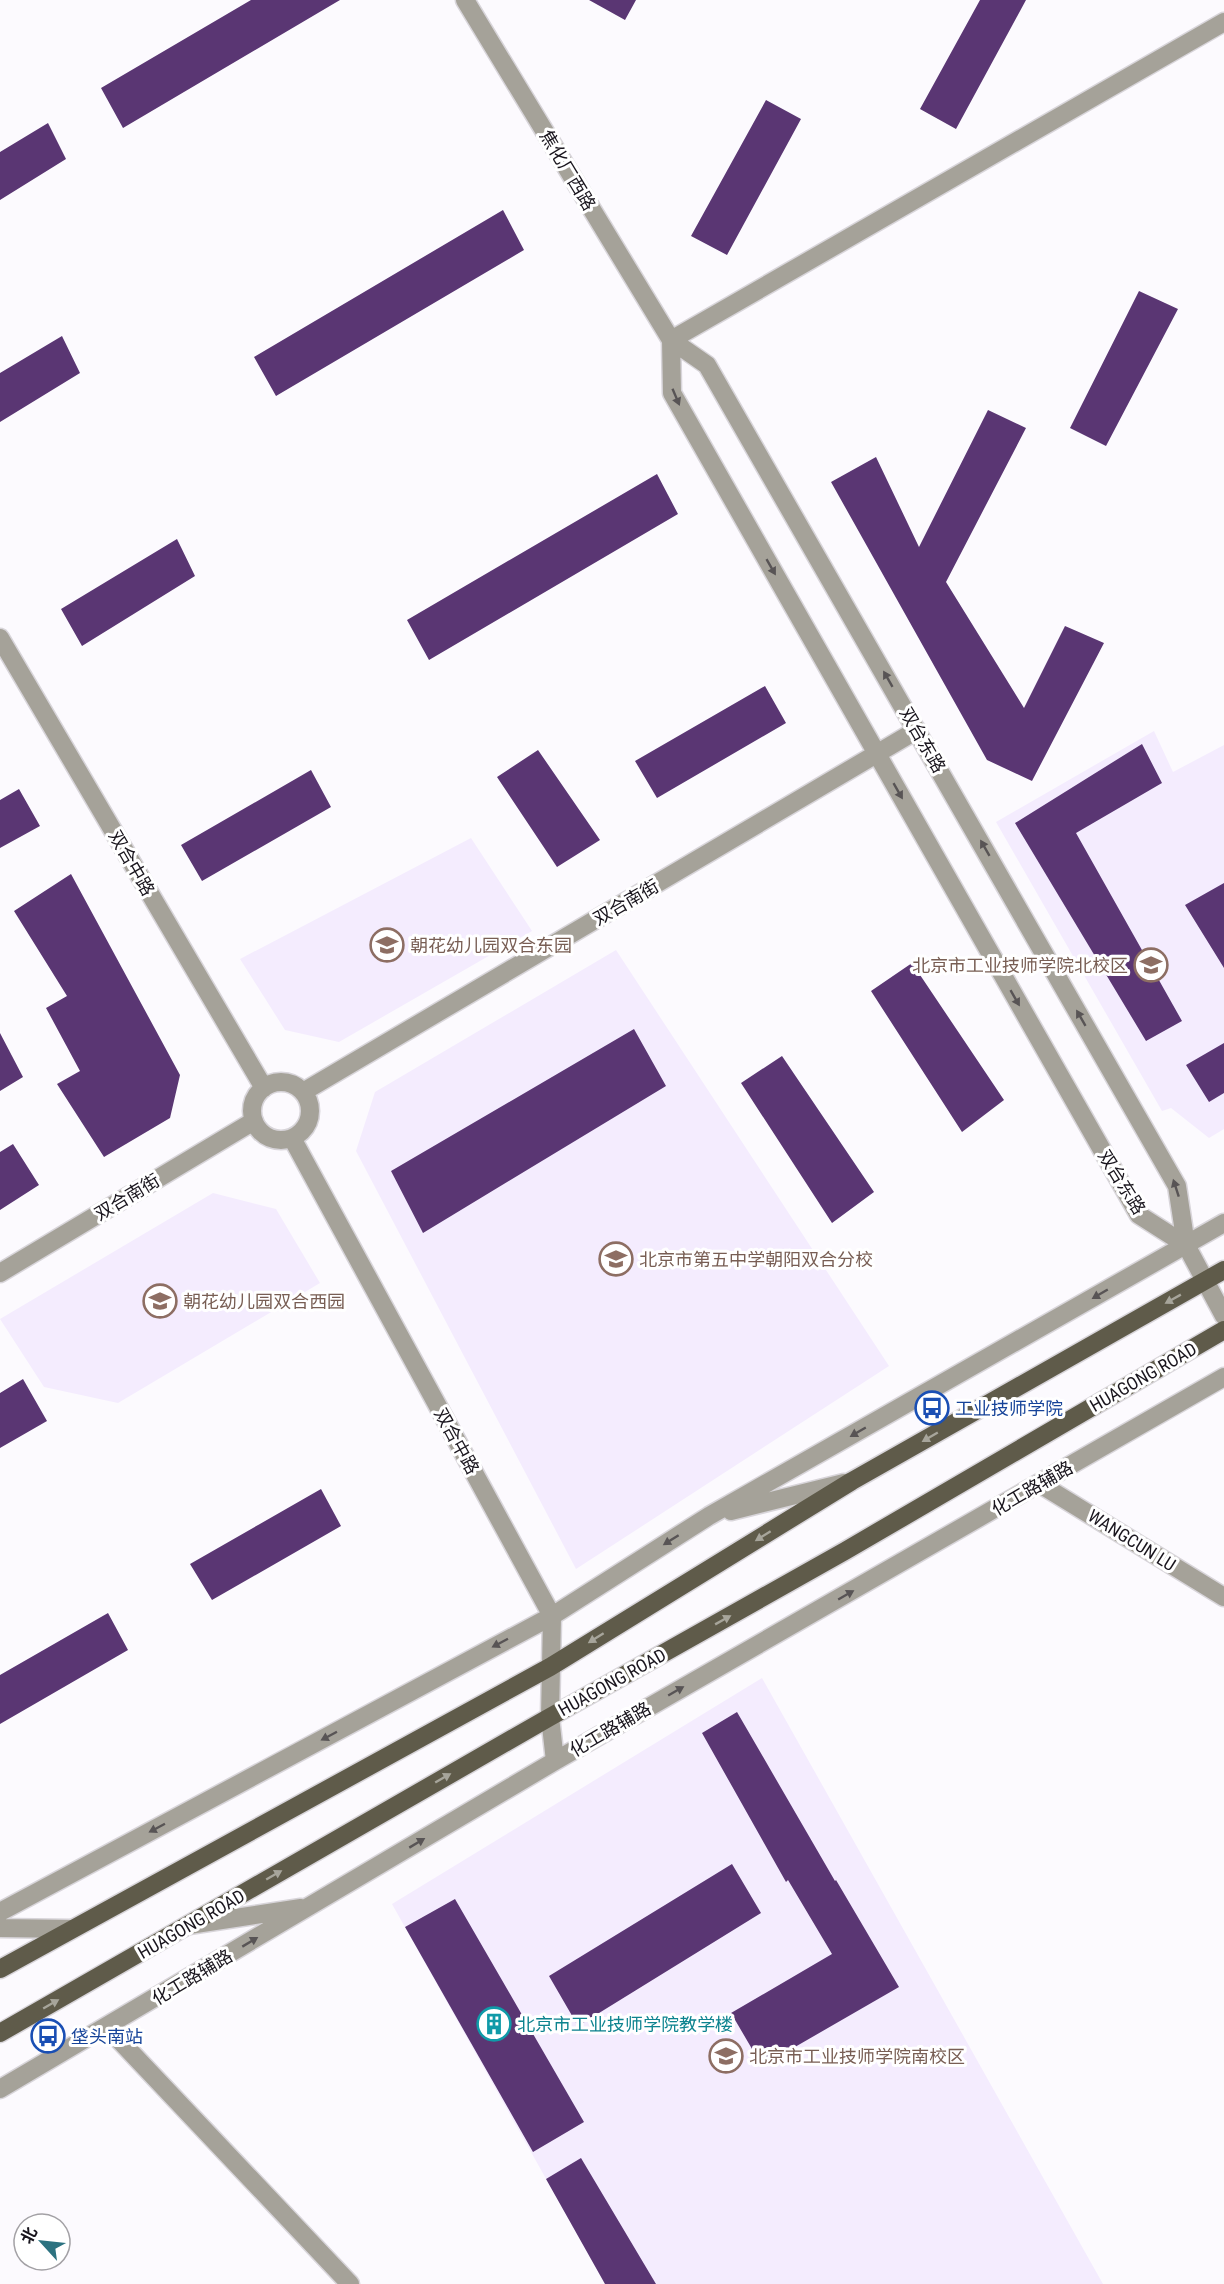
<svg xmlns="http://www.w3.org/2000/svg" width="1224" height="2284" font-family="'Roboto Condensed','Noto Sans SC',sans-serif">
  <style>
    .built { fill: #f4ecfe }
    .building { fill: #5a3673 }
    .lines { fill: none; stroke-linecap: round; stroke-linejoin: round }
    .minor-casing { stroke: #d8d5da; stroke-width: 21 }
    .major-casing { stroke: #d8d5da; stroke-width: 21 }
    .minor { stroke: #a5a299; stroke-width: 18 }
    .major { stroke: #5f5b4a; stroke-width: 18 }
    .oneway { fill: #585455 }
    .oneway2 { fill: #a7a59b }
    .labels { text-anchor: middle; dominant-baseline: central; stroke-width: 6; stroke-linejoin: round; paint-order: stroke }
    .street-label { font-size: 18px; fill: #19151d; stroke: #fff }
    .education-label { font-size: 18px; fill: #785e54; stroke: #fff; text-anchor: start }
    .transit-label { font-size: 18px; fill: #164399; stroke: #fff; text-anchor: start }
    .culture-label { font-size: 18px; fill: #0d838f; stroke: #fff; text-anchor: start }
  </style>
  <rect width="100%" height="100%" fill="#fcfafe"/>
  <path class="built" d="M1154 731 1173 772 1224 745V1129L1209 1138 1171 1108 1162 1111 996 822Z
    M471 838 532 931 339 1042 285 1030 240 959Z
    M616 950 889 1366 576 1569 356 1151 375 1092Z
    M213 1193 276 1209 320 1283 118 1403 44 1387 0 1319Z
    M762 1678 1103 2284H605L392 1904Z"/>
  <path class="building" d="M251 0H340L123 128 101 88Z
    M589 0H636L625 20Z
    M980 0H1026L956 129 920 109Z
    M766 100 801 119 727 255 691 236Z
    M48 123 66 159 0 200V152Z
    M503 210 524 250 276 396 254 357Z
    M1139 291 1178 309 1106 446 1070 428Z
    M62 336 80 373 0 422V373Z
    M988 410 1026 428 946 582 1024 708 1065 626 1104 643 1032 781 987 760 831 482 876 457 919 547Z
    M657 474 678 514 429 660 407 620Z
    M177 539 195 576 82 646 61 609Z
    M765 686 786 723 657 798 635 761Z
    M1142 744 1162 783 1076 833 1182 1021 1146 1041 1015 823Z
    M538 750 600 840 557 867 497 777Z
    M311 770 331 807 202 881 181 845Z
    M19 789 40 826 0 848V800Z
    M71 874 180 1075 170 1118 104 1157 57 1084 80 1071 46 1008 67 996 14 911Z
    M1224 883V968L1185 905Z
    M912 963 1004 1100 962 1132 871 991Z
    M634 1029 666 1086 423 1233 391 1171Z
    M0 1033 23 1077 0 1091Z
    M1224 1043V1093L1209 1102 1186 1065Z
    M782 1056 874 1192 832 1223 741 1083Z
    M13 1144 39 1185 0 1210V1152Z
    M23 1379 47 1421 0 1448V1393Z
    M321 1489 341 1526 212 1600 190 1564Z
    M108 1613 128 1650 0 1724V1675Z
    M737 1712 835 1881 836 1880 899 1987 762 2066 731 2013 832 1954 788 1880 786 1882 702 1733Z
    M732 1864 761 1913 578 2026 549 1976Z
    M455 1899 584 2122 533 2152 405 1927Z
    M581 2158 656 2284H605L546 2179Z"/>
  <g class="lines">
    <defs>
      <path id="minor" d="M465 0 671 340 707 365 1177 1186 1186 1245 1224 1316
        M671 340 672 393 1139 1215 1186 1245
        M671 340 1224 22
        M0 638 264 1088
        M252 1111a29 29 0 1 1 58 0a29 29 0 1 1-58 0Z
        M303 1092 917 730
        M292 1138 552 1616 550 1717 555 1761
        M0 1273 254 1121
        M1040 1484 1224 1597
        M731 1511 844 1483
        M0 1912 552 1616 709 1516 1224 1223
        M189 1925 301 1908
        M0 1928 71 1929
        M107 2027 350 2284
        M0 2089 555 1761 1224 1377"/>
      <path id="major" d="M0 1969 550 1667 852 1481 1224 1270
        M0 2033 550 1717 845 1551 1224 1330"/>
    </defs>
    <use href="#minor" class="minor-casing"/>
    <use href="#major" class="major-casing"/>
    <use href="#minor" class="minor"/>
    <use href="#major" class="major"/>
  </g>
  <defs><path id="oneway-solid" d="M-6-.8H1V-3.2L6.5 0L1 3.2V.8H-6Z" transform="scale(1.5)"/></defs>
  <g class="oneway">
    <use href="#oneway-solid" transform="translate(676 397) rotate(67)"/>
    <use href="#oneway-solid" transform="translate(771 567) rotate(60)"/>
    <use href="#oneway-solid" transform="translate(888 679) rotate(-120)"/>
    <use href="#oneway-solid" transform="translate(898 791) rotate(60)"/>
    <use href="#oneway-solid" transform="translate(985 848) rotate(-120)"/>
    <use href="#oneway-solid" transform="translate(1015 998) rotate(60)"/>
    <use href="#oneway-solid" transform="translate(1081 1018) rotate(-120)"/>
    <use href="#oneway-solid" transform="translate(1176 1188) rotate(-108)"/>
    <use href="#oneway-solid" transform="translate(1100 1294) rotate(150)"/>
    <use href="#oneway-solid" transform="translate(858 1432) rotate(150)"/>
    <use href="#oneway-solid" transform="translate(671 1540) rotate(148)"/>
    <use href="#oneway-solid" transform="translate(846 1595) rotate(-30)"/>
    <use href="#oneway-solid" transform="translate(500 1643) rotate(152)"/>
    <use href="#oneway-solid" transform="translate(676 1691) rotate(-30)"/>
    <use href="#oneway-solid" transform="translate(329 1736) rotate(152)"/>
    <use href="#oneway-solid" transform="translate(157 1828) rotate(152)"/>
    <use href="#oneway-solid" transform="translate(417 1843) rotate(-31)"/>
    <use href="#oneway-solid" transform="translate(250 1942) rotate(-31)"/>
  </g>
  <g class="oneway2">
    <use href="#oneway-solid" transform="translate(1173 1299) rotate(151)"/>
    <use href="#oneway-solid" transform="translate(930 1437) rotate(150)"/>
    <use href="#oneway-solid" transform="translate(763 1536) rotate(148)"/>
    <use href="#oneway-solid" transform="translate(723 1620) rotate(-29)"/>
    <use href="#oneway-solid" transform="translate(596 1638) rotate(148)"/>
    <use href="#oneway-solid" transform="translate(443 1778) rotate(-30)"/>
    <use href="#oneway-solid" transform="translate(274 1875) rotate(-30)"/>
    <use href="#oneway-solid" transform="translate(51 2004) rotate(-30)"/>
  </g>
  <defs>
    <symbol id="school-ring" viewBox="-11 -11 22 22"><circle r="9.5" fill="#fff" stroke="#8d6e63" stroke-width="1.5"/><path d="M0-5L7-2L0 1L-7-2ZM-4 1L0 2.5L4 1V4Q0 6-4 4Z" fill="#8d6e63"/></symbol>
    <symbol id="university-ring" viewBox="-11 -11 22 22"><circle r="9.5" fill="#fff" stroke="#8d6e63" stroke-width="1.5"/><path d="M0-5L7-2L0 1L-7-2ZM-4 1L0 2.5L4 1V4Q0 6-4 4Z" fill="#8d6e63"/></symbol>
    <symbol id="bus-ring" viewBox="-11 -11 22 22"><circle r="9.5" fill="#fff" stroke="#1a4fb4" stroke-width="1.5"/><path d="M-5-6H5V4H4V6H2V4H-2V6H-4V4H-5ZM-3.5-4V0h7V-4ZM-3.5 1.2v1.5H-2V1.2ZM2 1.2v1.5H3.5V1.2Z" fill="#1a4fb4"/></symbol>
    <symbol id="building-ring" viewBox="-11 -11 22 22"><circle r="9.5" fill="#fff" stroke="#0f9aa8" stroke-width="1.5"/><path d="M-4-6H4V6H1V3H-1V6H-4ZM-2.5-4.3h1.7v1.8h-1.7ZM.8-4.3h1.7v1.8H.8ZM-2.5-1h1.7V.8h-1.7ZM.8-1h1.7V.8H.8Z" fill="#0f9aa8"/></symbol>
  </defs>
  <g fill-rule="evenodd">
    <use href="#school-ring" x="368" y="926" width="38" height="38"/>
    <use href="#university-ring" x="1132" y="946" width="38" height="38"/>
    <use href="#school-ring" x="597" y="1240" width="38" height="38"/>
    <use href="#school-ring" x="141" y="1282" width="38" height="38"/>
    <use href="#bus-ring" x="913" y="1389" width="38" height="38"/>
    <use href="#building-ring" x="475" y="2005" width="38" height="38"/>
    <use href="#bus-ring" x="29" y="2017" width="38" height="38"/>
    <use href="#school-ring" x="707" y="2037" width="38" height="38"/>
  </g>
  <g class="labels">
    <g class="street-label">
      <text transform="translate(568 170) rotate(59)">焦化厂西路</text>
      <text transform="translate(923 740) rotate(60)">双台东路</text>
      <text transform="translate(132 863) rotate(60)">双合中路</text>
      <text transform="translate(626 902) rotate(-30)">双合南街</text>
      <text transform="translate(1122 1182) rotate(58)">双台东路</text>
      <text transform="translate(127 1197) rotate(-31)">双合南街</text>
      <text transform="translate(1143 1377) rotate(-30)">HUAGONG ROAD</text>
      <text transform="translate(457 1441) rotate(61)">双合中路</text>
      <text transform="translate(1032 1488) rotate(-30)">化工路辅路</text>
      <text transform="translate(1132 1540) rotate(32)">WANGCUN LU</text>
      <text transform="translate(612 1682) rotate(-29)">HUAGONG ROAD</text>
      <text transform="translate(610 1729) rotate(-30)">化工路辅路</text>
      <text transform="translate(191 1924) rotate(-30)">HUAGONG ROAD</text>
      <text transform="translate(192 1977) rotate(-31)">化工路辅路</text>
    </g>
    <g class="education-label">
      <text x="410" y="945">朝花幼儿园双合东园</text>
      <text x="1128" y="965" text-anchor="end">北京市工业技师学院北校区</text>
      <text x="639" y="1259">北京市第五中学朝阳双合分校</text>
      <text x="183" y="1301">朝花幼儿园双合西园</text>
      <text x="749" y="2056">北京市工业技师学院南校区</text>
    </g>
    <g class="transit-label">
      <text x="955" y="1408">工业技师学院</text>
      <text x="71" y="2036">垡头南站</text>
    </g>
    <g class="culture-label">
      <text x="517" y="2024">北京市工业技师学院教学楼</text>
    </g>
  </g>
  <g transform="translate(42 2242) rotate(297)"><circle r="28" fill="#ffffff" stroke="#a3a1a5" stroke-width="1.5"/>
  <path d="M0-4.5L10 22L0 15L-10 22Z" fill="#2c7280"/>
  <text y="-9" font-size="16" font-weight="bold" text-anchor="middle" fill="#19151d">北</text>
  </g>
</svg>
